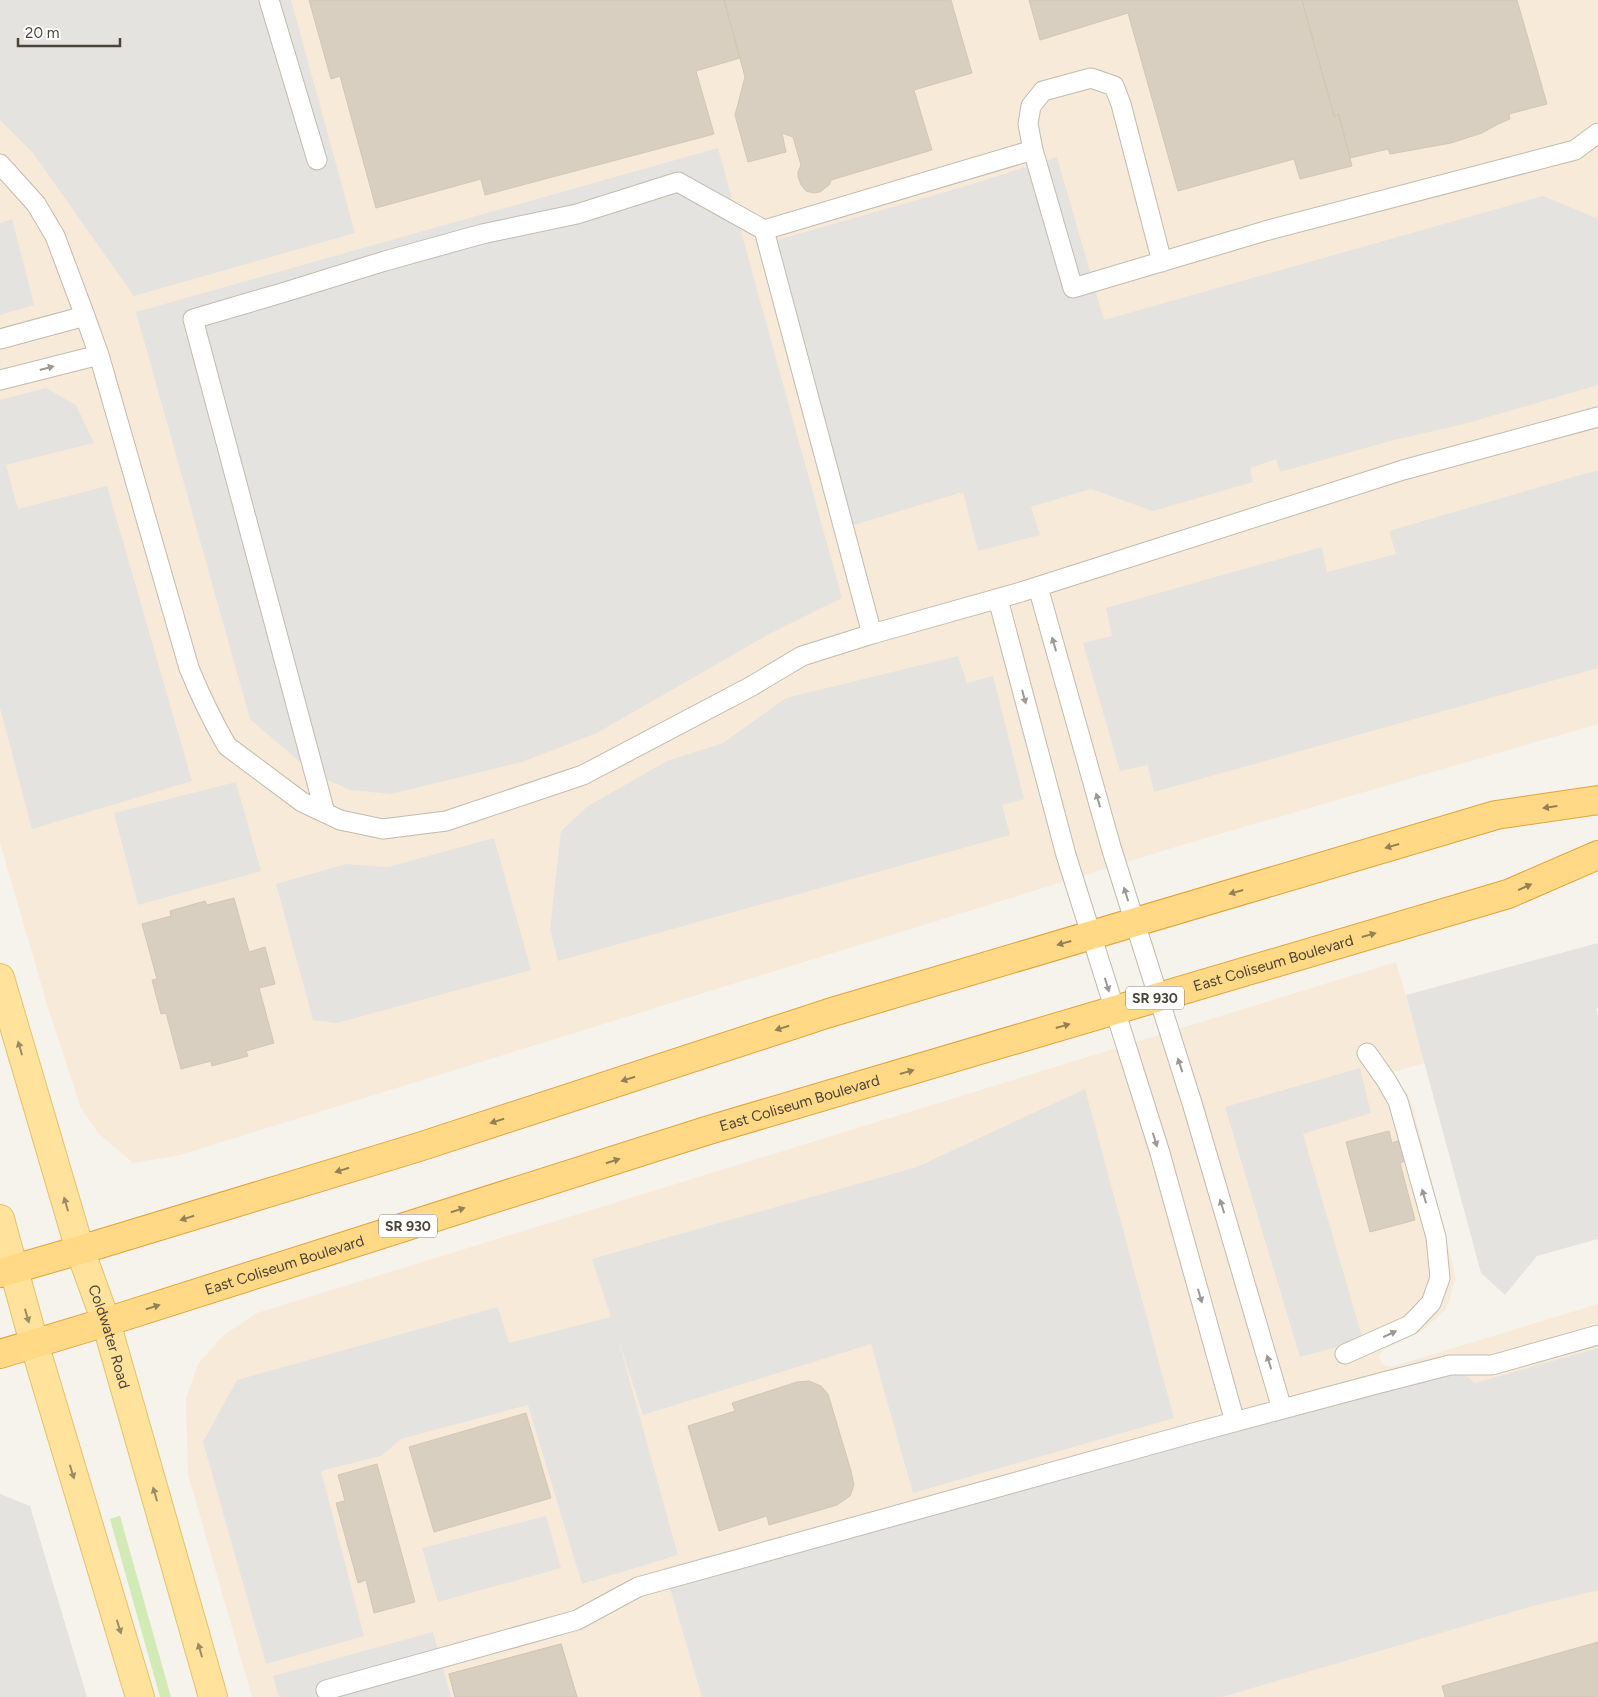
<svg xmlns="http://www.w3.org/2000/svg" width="1598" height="1697" font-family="Figtree,sans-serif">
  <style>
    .commercial { fill: #f7ead8 }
    .green { fill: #d2eab5 }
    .parking { fill: #e5e3e0 }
    .building { fill: #d8cfc1; stroke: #d3c7b4 }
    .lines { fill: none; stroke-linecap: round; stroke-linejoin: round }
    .service-casing { stroke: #c2bbae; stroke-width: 21 }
    .primary-casing { stroke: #e6c16a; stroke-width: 30 }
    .trunk-casing { stroke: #e0a43c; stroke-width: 30 }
    .service { stroke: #fff; stroke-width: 19 }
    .primary { stroke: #ffe39c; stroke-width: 28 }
    .trunk { stroke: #ffd985; stroke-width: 28 }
    .oneway { fill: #9c9892 }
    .oneway2 { fill: #938057 }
    .oneway3 { fill: #9c8c66 }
    .labels { text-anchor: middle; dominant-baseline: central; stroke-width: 4; stroke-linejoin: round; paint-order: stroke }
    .shield { fill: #fff; stroke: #817c74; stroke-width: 1 }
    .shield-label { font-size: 14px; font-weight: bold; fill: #4b4439 }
    .street-label { font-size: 15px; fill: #4b4439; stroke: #fff }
  </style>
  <rect width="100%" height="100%" fill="#f6f3ec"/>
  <path class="commercial" d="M0 0H1598V724L1182 845 180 1155 133 1163 99 1134 81 1108 49 1011 0 843Z
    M1396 962 1425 1063 1393 1072 1392 1078 1407 1093 1412 1104 1456 1278 1446 1309 1421 1332 1383 1350 1379 1357 1383 1365 1391 1367 1598 1304V1697H252L188 1474 186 1399 198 1364 224 1335 257 1313Z"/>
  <path class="green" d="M119 1516H120L171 1697H160L110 1519Z"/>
  <path class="parking" d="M0 0H291L355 233 134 296 33 153 0 120Z
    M718 148 842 598 769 634 597 733 522 762 391 794 350 790 314 774 250 719 136 312Z
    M1057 157 1104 320 1543 196 1598 219V385L1468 423 1394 440 1280 472 1276 459 1250 468 1253 482 1153 511 1091 489 1031 507 1040 535 978 551 963 492 834 531 759 245 966 186Z
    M12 219 34 305 0 315V223Z
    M46 388 76 405 94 443 6 465 18 509 107 486 192 781 32 829 0 708V400Z
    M1598 470V668L1154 792 1148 765 1120 771 1083 643 1112 636 1106 608 1322 547 1327 572 1396 554 1389 531Z
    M958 656 967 683 993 676 1024 799 1002 805 1010 835 558 961 550 930 561 831 588 806 667 761 723 743 786 698Z
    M236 782 261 871 138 905 114 813Z
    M494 838 531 970 337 1023 313 1020 276 884 346 864 388 867Z
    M1598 943V1008L1596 1009 1598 1017V1239L1537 1256 1505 1295 1481 1273 1406 995Z
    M1360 1068 1371 1113 1303 1134 1363 1340 1300 1357 1225 1107Z
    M1085 1089 1174 1418 913 1493 871 1344 643 1415 617 1335 678 1555 582 1584 528 1405 401 1439 381 1456 321 1471 364 1636 266 1664 203 1442 237 1380 498 1307 509 1343 611 1317 592 1259 917 1167Z
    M1598 1348V1590L1533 1606 1222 1697H702L664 1568 1446 1359 1475 1383Z
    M0 1494 30 1506 87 1697H0Z
    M546 1516 561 1568 438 1602 422 1548Z
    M433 1632 451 1697H279L273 1676Z"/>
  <path class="building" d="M309 0H724L740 58 696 71 714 134 485 195 481 179 376 208 340 76 331 79Z
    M724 0H951L972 73 914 90 932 150 831 180 829 185 820 192 814 193 806 191 801 185 798 177V172L801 165 793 137 782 133 786 152 748 162 735 115 745 77Z
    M1029 0H1302L1334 116 1339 115 1352 166 1300 179 1294 159 1178 191 1128 13 1040 40Z
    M1302 0H1517L1547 104 1509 114 1510 119 1498 124 1482 133 1451 143 1390 154 1388 149 1350 158 1339 115 1334 116Z
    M234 898 249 952 265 947 275 984 259 988 274 1043 246 1051 248 1056 212 1066 211 1061 181 1069 166 1013 161 1014 152 980 157 979 142 924 171 916 170 911 205 901 207 905Z
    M1389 1131 1392 1143 1400 1140 1405 1161 1400 1163 1415 1220 1370 1232 1346 1142Z
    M809 1381 821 1386 828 1394 851 1471 854 1485 850 1496 837 1505 769 1525 767 1516 719 1531 688 1426 735 1411 732 1403 797 1382Z
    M526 1413 551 1498 434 1532 409 1447Z
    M377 1464 415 1602 374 1613 366 1580 358 1583 336 1503 345 1501 338 1475Z
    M1598 1642V1697H1445L1442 1686Z
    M561 1644 577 1697H455L449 1674Z
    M561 1644 577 1697H455L449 1674Z"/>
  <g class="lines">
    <defs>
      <path id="service" d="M269 0 317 160
        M1033 150 1028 124 1031 106 1043 91 1091 78 1114 86 1121 104 1162 262
        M0 164 36 204 55 236 85 316 99 355 189 668C200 695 212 720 227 746L302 802 340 820 383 829 446 821 583 775 750 687 802 656 872 634 1021 592 1403 470 1598 417
        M0 339 85 316
        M0 380 99 355
        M1038 587 1111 847 1192 1103 1282 1409
        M998 599 1066 855 1160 1153 1235 1422
        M872 634 764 230 1033 150 1073 288 1265 231 1575 150 1598 133
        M325 813 193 319 285 292 385 261 482 234 577 214 678 182 764 230
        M1345 1354 1410 1325 1431 1303 1440 1278 1436 1237 1398 1101 1386 1080 1367 1053
        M326 1690 577 1620 638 1587 1193 1433 1380 1383 1450 1365H1492L1598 1335"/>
      <g id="primary">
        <path id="s1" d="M0 978 80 1250 106 1322 213 1697"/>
        <path d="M0 1219 34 1343 140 1697"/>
      </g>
      <g id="trunk">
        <path d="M0 1273 80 1250 419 1147 829 1013 1496 815 1598 800"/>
        <path id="s2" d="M0 1354 106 1322 709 1130 1508 894 1598 855"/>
      </g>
    </defs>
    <use href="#service" class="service-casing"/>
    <use href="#primary" class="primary-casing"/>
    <use href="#trunk" class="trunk-casing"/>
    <use href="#service" class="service"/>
    <use href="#primary" class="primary"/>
    <use href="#trunk" class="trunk"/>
  </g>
  <defs><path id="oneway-solid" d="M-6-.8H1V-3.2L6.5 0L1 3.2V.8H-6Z" transform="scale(1.25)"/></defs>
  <g class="oneway">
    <use href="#oneway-solid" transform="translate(47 368) rotate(-15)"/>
    <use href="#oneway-solid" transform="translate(1054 644) rotate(-106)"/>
    <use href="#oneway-solid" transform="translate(1024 697) rotate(75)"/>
    <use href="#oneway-solid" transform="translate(1098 800) rotate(-106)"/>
    <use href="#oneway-solid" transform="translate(1126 894) rotate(-107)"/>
    <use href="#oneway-solid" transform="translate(1107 985) rotate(73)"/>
    <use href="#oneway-solid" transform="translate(1180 1065) rotate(-108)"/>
    <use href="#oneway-solid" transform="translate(1155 1140) rotate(73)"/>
    <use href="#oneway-solid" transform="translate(1424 1196) rotate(-106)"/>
    <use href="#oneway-solid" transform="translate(1222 1206) rotate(-107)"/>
    <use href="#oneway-solid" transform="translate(1200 1296) rotate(74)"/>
    <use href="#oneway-solid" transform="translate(1390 1334) rotate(-25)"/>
    <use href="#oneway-solid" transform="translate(1269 1362) rotate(-107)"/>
  </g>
  <g class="oneway2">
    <use href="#oneway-solid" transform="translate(1550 807) rotate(172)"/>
    <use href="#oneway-solid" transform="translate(1392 846) rotate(164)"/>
    <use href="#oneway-solid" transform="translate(1525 887) rotate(-24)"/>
    <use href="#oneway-solid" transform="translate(1236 892) rotate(164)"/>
    <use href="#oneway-solid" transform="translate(1369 935) rotate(-16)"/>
    <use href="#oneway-solid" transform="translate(1064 943) rotate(164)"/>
    <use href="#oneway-solid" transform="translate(1063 1026) rotate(-16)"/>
    <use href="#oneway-solid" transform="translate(782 1028) rotate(162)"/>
    <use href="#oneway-solid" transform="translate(907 1072) rotate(-16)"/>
    <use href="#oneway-solid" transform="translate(628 1079) rotate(162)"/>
    <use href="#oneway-solid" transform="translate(497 1121) rotate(162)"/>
    <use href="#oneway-solid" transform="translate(613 1161) rotate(-18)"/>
    <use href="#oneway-solid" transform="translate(342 1170) rotate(163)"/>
    <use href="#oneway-solid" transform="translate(458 1210) rotate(-18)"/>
    <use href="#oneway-solid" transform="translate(187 1218) rotate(163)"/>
    <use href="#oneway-solid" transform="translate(153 1307) rotate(-18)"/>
  </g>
  <g class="oneway3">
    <use href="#oneway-solid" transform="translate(20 1048) rotate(-106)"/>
    <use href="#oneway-solid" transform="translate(66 1204) rotate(-106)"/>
    <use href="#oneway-solid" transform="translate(27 1316) rotate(74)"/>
    <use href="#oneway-solid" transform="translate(72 1472) rotate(73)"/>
    <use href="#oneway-solid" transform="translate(155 1494) rotate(-106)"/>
    <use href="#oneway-solid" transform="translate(119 1627) rotate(73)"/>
    <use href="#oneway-solid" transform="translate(200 1650) rotate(-106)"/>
  </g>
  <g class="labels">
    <g class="shield">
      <rect x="1126" y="986.5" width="58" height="23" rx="4"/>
      <rect x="379" y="1214.5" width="58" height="23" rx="4"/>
    </g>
    <g class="shield-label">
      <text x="1155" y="998">SR 930</text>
      <text x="408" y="1226">SR 930</text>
    </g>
    <g class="street-label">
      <text stroke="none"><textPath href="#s2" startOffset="1332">East Coliseum Boulevard</textPath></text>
      <text stroke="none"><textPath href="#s2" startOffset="838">East Coliseum Boulevard</textPath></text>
      <text stroke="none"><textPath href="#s2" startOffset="298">East Coliseum Boulevard</textPath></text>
      <text stroke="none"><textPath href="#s1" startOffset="375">Coldwater Road</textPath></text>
    </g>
  </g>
  <path d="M18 38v8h102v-8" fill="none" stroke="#4b4439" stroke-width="2.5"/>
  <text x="25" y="38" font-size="15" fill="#4b4439" stroke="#ffffff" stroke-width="4" paint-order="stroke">20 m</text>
</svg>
